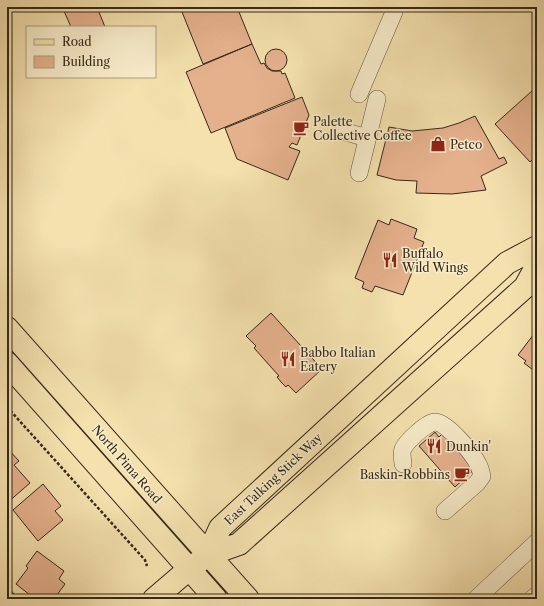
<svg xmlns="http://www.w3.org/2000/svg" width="544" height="606" font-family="'Libre Caslon Text',serif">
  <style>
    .building { fill: #e5b18d; stroke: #35281b }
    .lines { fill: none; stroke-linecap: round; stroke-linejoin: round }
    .minor-casing { stroke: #655640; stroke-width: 18 }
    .major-casing { stroke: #35281b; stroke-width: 24 }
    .path { stroke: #35281b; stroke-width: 2.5; stroke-dasharray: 3 2; stroke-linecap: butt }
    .minor { stroke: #f8ecca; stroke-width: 17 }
    .major { stroke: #f4e1ae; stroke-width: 22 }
    .labels { text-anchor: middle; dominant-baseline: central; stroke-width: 3; stroke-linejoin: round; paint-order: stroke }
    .poi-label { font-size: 12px; fill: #35281b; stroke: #f8ecca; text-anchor: start }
    .street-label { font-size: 12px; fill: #35281b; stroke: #f8ecca }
  </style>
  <rect width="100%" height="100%" fill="#f4e1ae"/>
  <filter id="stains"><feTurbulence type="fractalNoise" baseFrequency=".005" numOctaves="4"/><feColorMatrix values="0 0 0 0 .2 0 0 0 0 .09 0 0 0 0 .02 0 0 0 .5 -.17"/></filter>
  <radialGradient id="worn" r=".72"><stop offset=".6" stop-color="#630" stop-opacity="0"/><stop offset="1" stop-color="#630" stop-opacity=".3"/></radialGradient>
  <path class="building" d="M72 7H97L105 27H71L64 11Z
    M180 7H237L252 44 203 64Z
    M252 44 261 64 264 63 267 68 272 71H281L282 74 285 73 295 98 211 133 186 72Z
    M265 60a11 11 0 1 1 22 0a11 11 0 1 1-22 0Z
    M533 90 537 94V155L530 162 495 124Z
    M302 97 309 115 297 145 292 143 289 147 300 151 288 180 237 159 225 128Z
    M475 116 499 159 504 157 507 163 481 176 486 190 452 194 416 193 417 181 396 180 377 175 389 127 412 131 443 128 459 123Z
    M391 219 417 229 414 238 424 242 403 295 375 286 372 292 362 288 364 282 355 278 378 220 389 225Z
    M271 313 322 369 296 393 288 385 286 387 281 382 277 377 279 376 254 348 256 346 246 336Z
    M537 330V373L524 363 526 361 518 355Z
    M435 432 439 437 443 433 476 468 455 487 419 446Z
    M8 449 19 461 14 465 30 483 7 503V450Z
    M43 484 61 506 55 511 63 520 38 541 13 510Z
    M37 551 64 571 59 579 65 584 54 599H35L16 584 28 568 26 566Z
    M10 589 18 599H7V591Z"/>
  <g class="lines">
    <defs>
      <path id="minor" d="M359 94 394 12
        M343 131 367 138
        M359 173 377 99
        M403 464C403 460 401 453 403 449 406 442 427 422 435 422 447 422 473 454 478 464 480 467 481 472 482 476L477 483 445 511
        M476 599 537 542
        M532 599 537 595"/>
      <path id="major" d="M7 328 248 599
        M7 363 216 599
        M208 555 220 528 507 263 537 247
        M154 599 189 569 208 555 239 544 525 287 537 265"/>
    </defs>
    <use href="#minor" class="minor-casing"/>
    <use href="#major" class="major-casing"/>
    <path class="path" d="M7 407 145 560 147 566"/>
    <use href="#minor" class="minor"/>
    <use href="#major" class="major"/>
  </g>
  <defs>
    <symbol id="cafe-bare" viewBox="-9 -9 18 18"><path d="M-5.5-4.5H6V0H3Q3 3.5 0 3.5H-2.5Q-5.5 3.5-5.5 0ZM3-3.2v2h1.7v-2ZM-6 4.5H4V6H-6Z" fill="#8f2418" stroke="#f8ecca" stroke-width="2.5" paint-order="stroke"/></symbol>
    <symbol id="shop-bare" viewBox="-9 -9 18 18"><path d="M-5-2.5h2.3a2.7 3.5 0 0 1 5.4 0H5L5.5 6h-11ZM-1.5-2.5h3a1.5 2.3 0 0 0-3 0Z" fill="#8f2418" stroke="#f8ecca" stroke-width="2.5" paint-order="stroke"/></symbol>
    <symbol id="restaurant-bare" viewBox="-9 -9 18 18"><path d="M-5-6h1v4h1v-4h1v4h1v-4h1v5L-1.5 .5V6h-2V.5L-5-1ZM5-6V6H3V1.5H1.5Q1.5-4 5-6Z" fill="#8f2418" stroke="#f8ecca" stroke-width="2.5" paint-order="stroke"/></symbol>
  </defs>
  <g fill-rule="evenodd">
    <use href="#cafe-bare" x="290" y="117" width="22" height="22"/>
    <use href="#shop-bare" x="427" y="133" width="22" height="22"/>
    <use href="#restaurant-bare" x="379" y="249" width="22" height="22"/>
    <use href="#restaurant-bare" x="277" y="348" width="22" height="22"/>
    <use href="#restaurant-bare" x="423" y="435" width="22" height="22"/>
    <use href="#cafe-bare" x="451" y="463" width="22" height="22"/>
  </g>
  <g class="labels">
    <g class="poi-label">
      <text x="313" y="121">Palette<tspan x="313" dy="14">Collective Coffee</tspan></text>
      <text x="450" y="144">Petco</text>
      <text x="402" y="253">Buffalo<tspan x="402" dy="14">Wild Wings</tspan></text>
      <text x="300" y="352">Babbo Italian<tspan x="300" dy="14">Eatery</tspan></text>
      <text x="446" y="446">Dunkin'</text>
      <text x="450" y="474" text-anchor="end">Baskin-Robbins</text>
    </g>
    <g class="street-label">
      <text transform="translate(127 464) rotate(49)">North Pima Road</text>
      <text transform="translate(273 479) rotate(-43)">East Talking Stick Way</text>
    </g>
  </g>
  <rect width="544" height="606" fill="none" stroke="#f4e1ae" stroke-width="24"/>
  <rect x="8" y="8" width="528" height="590" fill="none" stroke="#35281b" stroke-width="2"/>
  <rect x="12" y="12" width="520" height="582" fill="none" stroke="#35281b"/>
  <rect x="26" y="26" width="130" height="52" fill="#f8ecca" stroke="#aa9e84"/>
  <rect x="34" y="39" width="20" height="6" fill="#f4e1ae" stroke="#aa9e84"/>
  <text x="62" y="46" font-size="12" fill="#35281b">Road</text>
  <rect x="34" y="56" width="20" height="12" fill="#e5b18d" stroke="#aa9e84"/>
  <text x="62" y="66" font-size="12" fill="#35281b">Building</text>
  <rect width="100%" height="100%" filter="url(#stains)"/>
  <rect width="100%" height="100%" fill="url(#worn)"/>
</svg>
